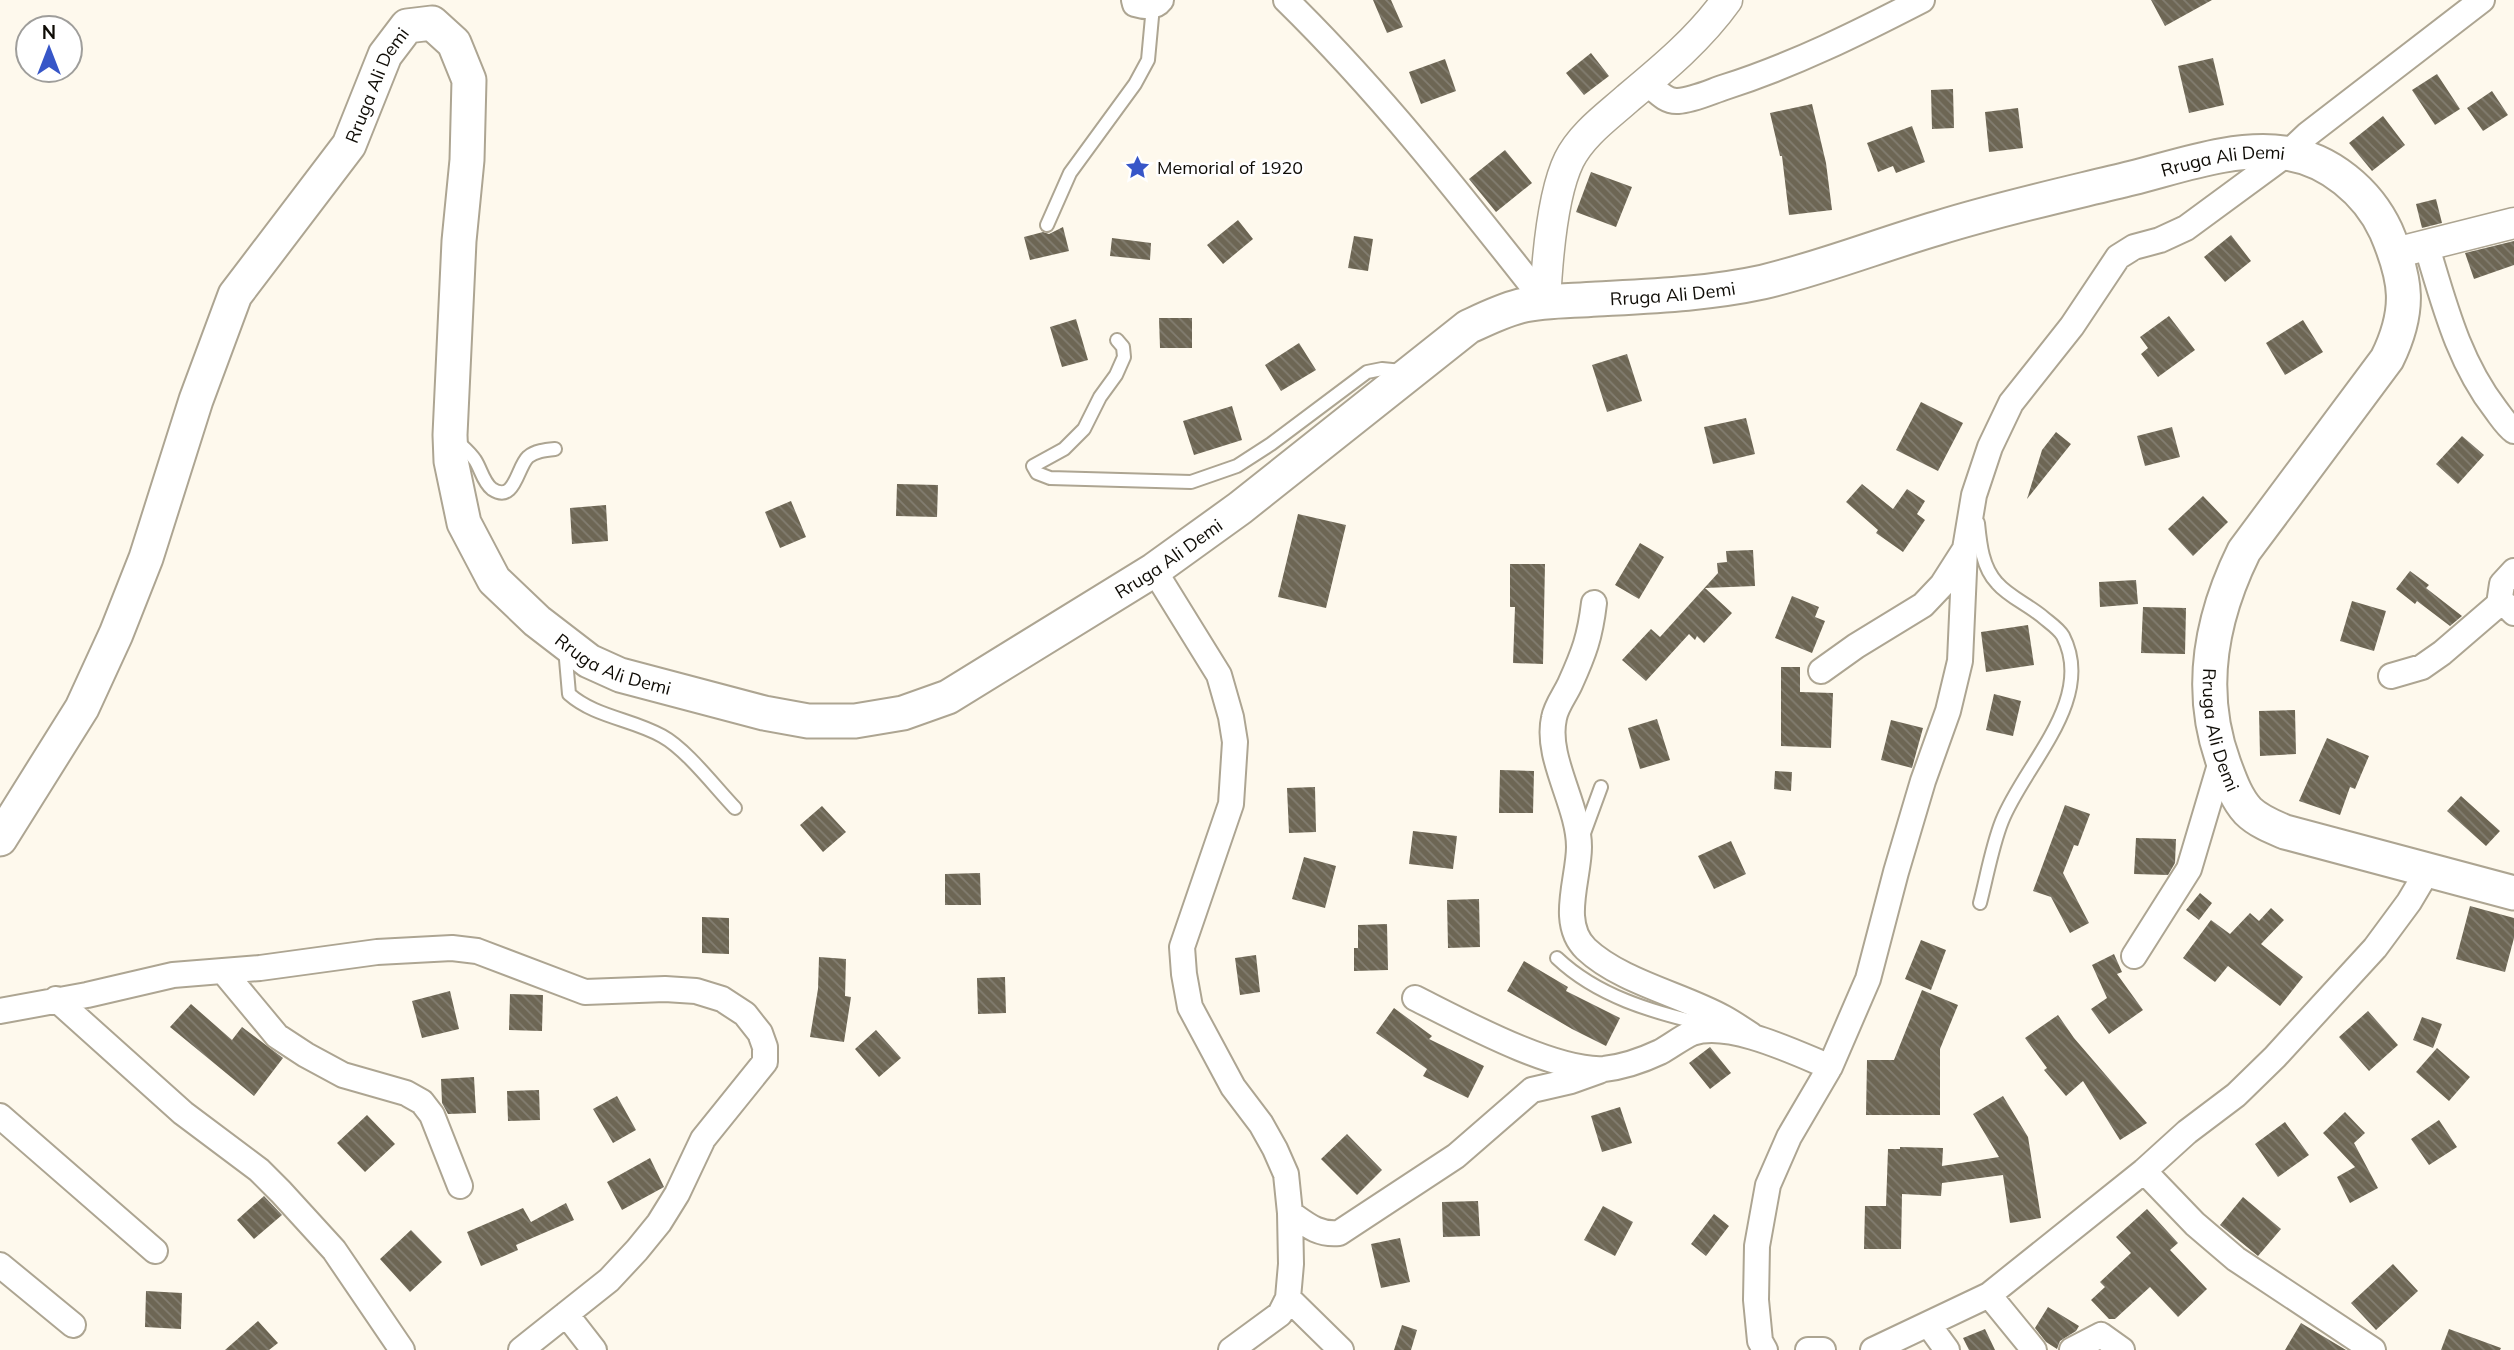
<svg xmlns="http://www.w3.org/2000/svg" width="2514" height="1350" font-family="Mulish,sans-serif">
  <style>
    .building { fill: url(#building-back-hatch) }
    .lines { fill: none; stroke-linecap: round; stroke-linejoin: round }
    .service-casing { stroke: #ada592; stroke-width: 16 }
    .minor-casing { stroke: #ada592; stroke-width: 28 }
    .tertiary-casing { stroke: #ada592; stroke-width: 33 }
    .secondary-casing { stroke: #ada592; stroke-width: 37 }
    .service { stroke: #fff; stroke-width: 12 }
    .minor { stroke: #fff; stroke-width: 24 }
    .tertiary { stroke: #fff; stroke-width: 30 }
    .secondary { stroke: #fff; stroke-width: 33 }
    .labels { text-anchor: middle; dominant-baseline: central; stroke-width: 5; stroke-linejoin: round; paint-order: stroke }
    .street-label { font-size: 18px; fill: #0f0c06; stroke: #fff }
    .poi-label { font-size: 18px; fill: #0f0c06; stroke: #fff; text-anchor: start }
  </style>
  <defs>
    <pattern id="building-back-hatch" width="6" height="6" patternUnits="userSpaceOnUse" patternTransform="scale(1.75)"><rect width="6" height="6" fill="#6d6654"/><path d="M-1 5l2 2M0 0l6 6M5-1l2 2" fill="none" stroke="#837e71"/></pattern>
  </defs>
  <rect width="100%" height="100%" fill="#fef9ed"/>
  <path class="building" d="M1373 0H1391L1403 27 1387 33Z
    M2151 0H2212L2165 26Z
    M1591 53 1609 76 1584 95 1566 73Z
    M2213 58 2224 105 2189 113 2178 66Z
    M1445 59 1456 91 1421 104 1409 72Z
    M2437 74 2460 109 2435 125 2412 90Z
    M1953 89 1954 128 1932 129 1931 90Z
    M2492 91 2508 115 2483 131 2467 108Z
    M1812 104 1826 163 1832 210 1789 215 1782 156H1780L1770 113Z
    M2018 108 2023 148 1989 152 1985 112Z
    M2383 116 2405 145 2372 171 2349 143Z
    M1912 126 1925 162 1896 173 1893 166 1878 172 1867 143Z
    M1505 150 1532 183 1496 212 1469 179Z
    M1591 172 1632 187 1616 227 1576 212Z
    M2436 199 2442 223 2422 228 2416 204Z
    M1238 220 1253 239 1223 264 1207 245Z
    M1063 227 1069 251 1030 260 1024 237 1043 232 1049 234Z
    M2231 235 2251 261 2225 282 2204 257Z
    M1354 236 1373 239 1368 271 1348 268Z
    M1112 238 1151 243 1150 260 1110 256Z
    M2514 241V265L2474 279 2465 253Z
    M2169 316 2195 350 2158 377 2141 354 2148 348 2140 337Z
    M1159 318H1192V348H1160Z
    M1076 319 1088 360 1062 367 1050 327Z
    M2303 320 2323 352 2285 375 2266 343Z
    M1299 343 1316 370 1281 391 1265 365Z
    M1627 354 1642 401 1607 412 1592 365Z
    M1921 402 1963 423 1938 471 1896 450Z
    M1232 406 1242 440 1194 455 1183 421Z
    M1746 418 1755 454 1713 464 1704 427Z
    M2172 427 2180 457 2145 466 2137 436Z
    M2056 432 2071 444 2027 499 2042 450Z
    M2462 436 2484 455 2458 484 2436 464Z
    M897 484 938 485 937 517 896 516Z
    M1862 484 1893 509 1907 489 1925 501 1917 514 1925 520 1903 552 1876 533 1878 530 1846 502Z
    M2203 496 2228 522 2193 556 2168 529Z
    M791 501 806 537 780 548 765 512Z
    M606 505 608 541 572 544 570 508Z
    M1298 514 1346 525 1326 608 1278 597Z
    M1640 543 1664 557 1639 599 1615 585Z
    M1753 550 1755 586 1705 588 1732 613 1704 643 1697 636 1695 640 1689 634 1646 681 1622 660 1651 629 1660 637 1718 573 1717 563 1727 562 1726 551Z
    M1510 564H1545L1543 664 1513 663 1515 607H1510Z
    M2410 571 2429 585 2426 588 2462 616 2450 626 2417 601 2415 604 2396 589Z
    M2136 580 2138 604 2100 607 2099 582Z
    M1792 596 1819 607 1815 617 1825 621 1812 653 1775 638Z
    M2352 601 2386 611 2374 651 2340 641Z
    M2143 607 2186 608 2185 654 2141 653Z
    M2028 625 2034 665 1986 672 1981 632Z
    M1781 667H1800V692L1833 693 1831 748 1781 746Z
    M1994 694 2021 701 2013 736 1986 730Z
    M2295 710 2296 754 2260 756 2259 711Z
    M1657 719 1670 760 1640 769 1628 728Z
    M1891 720 1923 728 1912 768 1881 760Z
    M2327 738 2369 756 2355 789 2350 787 2340 815 2299 801Z
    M1500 770 1534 771 1533 813H1499Z
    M1775 771 1792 772 1791 791 1774 789Z
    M1315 787 1316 832 1289 833 1287 788Z
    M2461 796 2500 831 2486 846 2447 811Z
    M2065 805 2090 814 2078 846 2074 845 2063 873 2089 923 2070 933 2051 897 2033 891Z
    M822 806 846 832 823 852 800 825Z
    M1413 831 1457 836 1453 869 1409 864Z
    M2136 838 2176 839 2175 863 2168 875 2134 874Z
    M1731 841 1746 874 1714 889 1698 856Z
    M1304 857 1336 866 1325 908 1292 899Z
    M980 873 981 905H945V874Z
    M2200 893 2212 903 2199 920 2186 910Z
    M1479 899 1480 947 1448 948 1447 900Z
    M2470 906 2514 918V938L2505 972 2456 959Z
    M2271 908 2284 920 2261 944 2303 977 2280 1006 2228 966 2215 982 2183 958 2211 920 2230 934 2250 913 2259 921Z
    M702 917 729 918V954L702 953Z
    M1387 924 1388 970 1354 971V948H1358V925Z
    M1921 940 1946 950 1931 990 1905 979Z
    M2114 954 2122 972 2117 974 2143 1010 2109 1034 2091 1009 2107 998 2092 965Z
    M1256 955 1260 992 1240 995 1235 958Z
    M819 957 846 959 845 996 851 997 844 1042 810 1037 818 989Z
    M1524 961 1568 987 1566 991 1620 1018 1606 1046 1572 1029 1507 991Z
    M1005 977 1006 1013 978 1014 977 978Z
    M1922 990 1958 1005 1940 1049V1115H1866L1867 1060H1894Z
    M450 991 459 1029 422 1038 412 1001Z
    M510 994 543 995 542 1031 509 1030Z
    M191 1004 232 1040 242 1027 283 1058 254 1096 170 1027Z
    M1394 1008 1432 1036 1429 1039 1484 1066 1468 1098 1423 1076 1427 1069 1376 1033Z
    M2368 1011 2398 1045 2369 1071 2339 1037Z
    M2058 1015 2074 1038 2147 1123 2120 1140 2083 1081 2066 1096 2044 1070 2047 1068 2025 1038Z
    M2422 1017 2442 1024 2433 1048 2413 1040Z
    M876 1030 901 1058 879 1077 855 1049Z
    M1710 1047 1731 1073 1710 1089 1689 1063Z
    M2437 1048 2470 1077 2449 1101 2416 1072Z
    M474 1077 476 1113 448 1114 442 1103 441 1079Z
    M539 1090 540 1120 508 1121 507 1091Z
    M617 1096 636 1130 613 1143 593 1109Z
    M2003 1096 2028 1137 2041 1218 2010 1223 2003 1175 1942 1183 1941 1196 1902 1194 1901 1249H1864L1865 1206H1886L1888 1149H1900V1147L1943 1148 1942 1166 1999 1157 1973 1114Z
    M1620 1107 1632 1143 1602 1152 1591 1116Z
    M2345 1112 2365 1133 2354 1143 2378 1188 2350 1203 2337 1177 2355 1167 2323 1133Z
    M367 1115 395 1144 365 1172 337 1143Z
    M2439 1120 2457 1147 2429 1165 2411 1139Z
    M2285 1122 2309 1155 2278 1177 2255 1144Z
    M1347 1134 1382 1170 1357 1195 1321 1159Z
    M650 1158 664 1187 622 1210 607 1182Z
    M264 1196 282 1215 254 1239 237 1220Z
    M2243 1197 2281 1229 2258 1256 2220 1225Z
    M1478 1201 1480 1236 1443 1237 1442 1202Z
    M566 1203 574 1220 516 1245 518 1250 481 1266 467 1232 523 1208 531 1222Z
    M1603 1206 1633 1222 1615 1256 1584 1240Z
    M2147 1209 2178 1243 2170 1250 2207 1289 2178 1317 2150 1287 2115 1319H2109L2091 1300 2105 1287 2100 1282 2131 1253 2116 1237Z
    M1714 1214 1729 1226 1706 1256 1691 1244Z
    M411 1230 442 1262 410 1292 380 1259Z
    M1400 1238 1410 1282 1381 1288 1371 1244Z
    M2393 1264 2418 1291 2376 1330 2351 1303Z
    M146 1291 182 1293 181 1329 145 1327Z
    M2048 1307 2079 1326 2076 1331 2060 1341 2057 1349 2046 1342 2035 1328Z
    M258 1321 278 1343 269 1350H225Z
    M2301 1323 2346 1350H2285Z
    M1402 1325 1417 1330 1411 1350H1394Z
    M1985 1329 1995 1350H1969L1963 1338Z
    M2449 1329 2501 1348 2500 1350H2441Z"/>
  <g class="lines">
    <defs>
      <path id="service" d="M1047 225 1070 173 1135 84 1148 60 1153 6
        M1117 340 1123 347 1124 357 1116 375 1100 397 1084 429 1064 449 1033 466 1037 473 1050 478 1191 482 1237 466 1271 444 1367 372 1382 369 1402 371
        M456 440C462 446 470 452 475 460 481 469 483 482 492 489 515 504 517 467 528 457 535 451 545 450 555 449
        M1978 523C1980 543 1982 567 1997 583 2009 597 2029 605 2044 618 2050 623 2059 629 2063 636 2096 700 2024 765 2002 821 1992 846 1987 876 1980 903
        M565 648 569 694C595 717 632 719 662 736 686 749 715 787 735 808
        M1583 836 1601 787
        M1557 958C1597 996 1652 1012 1704 1024"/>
      <path id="minor" d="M1134 0 1135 4C1145 7 1155 8 1161 0
        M1286 0C1381 93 1463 198 1545 302
        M1647 83C1656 90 1665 102 1678 101 1693 100 1710 92 1725 87 1794 65 1858 33 1922 0
        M2426 244C2444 303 2458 361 2496 410 2502 418 2507 426 2514 431
        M1154 570 1219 675 1231 717 1235 742 1231 804 1182 947 1184 974 1190 1007 1233 1087 1261 1124 1275 1149 1286 1174 1290 1213 1291 1264 1288 1298 1280 1314 1231 1350
        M1594 603C1590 637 1584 653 1570 684 1565 695 1556 706 1554 718 1545 758 1579 805 1579 847 1579 879 1559 923 1586 949 1621 982 1683 995 1724 1018 1733 1023 1742 1029 1751 1035
        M2499 604 2502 584 2514 571
        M1821 671 1856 646 1923 605 1942 585 1965 549
        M2391 676 2422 667 2442 653 2499 604 2506 605 2514 613
        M2134 956 2189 869 2222 758
        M223 971 277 1036 306 1055 343 1075 406 1093 422 1102 432 1115 460 1186
        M1415 998C1461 1021 1554 1072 1604 1069 1622 1067 1643 1060 1660 1052 1671 1046 1681 1038 1692 1033 1729 1020 1796 1053 1830 1067
        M56 999 183 1113 259 1170 281 1192 334 1250 402 1350
        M0 1011 87 995 173 975 260 968 377 952 452 948 477 951 585 992 665 989 696 991 722 999 745 1014 760 1033 765 1047V1062L703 1139 677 1194 659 1223 637 1250 609 1280 521 1350
        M0 1116 155 1251
        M2144 1171 2195 1224 2236 1259 2373 1350
        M1290 1213C1307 1225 1318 1235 1339 1233L1456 1156 1532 1090 1571 1081 1599 1071
        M0 1265 73 1325
        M1989 1295 2034 1350
        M1288 1298 1341 1350
        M566 1314 594 1350
        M1928 1324 1947 1350
        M1765 1350 1760 1341 1756 1300 1757 1246 1768 1185 1789 1137 1830 1067 1868 979 1896 872 1923 781 1948 711 1960 661 1965 549 1974 495 1990 447 2011 403 2072 326 2118 257 2134 247 2160 240 2186 228 2288 153 2308 134 2482 0
        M1808 1350H1823
        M1873 1350 1989 1295 2144 1171 2187 1132 2236 1095 2275 1057 2375 948 2409 902 2428 870
        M2072 1350 2101 1335 2122 1350"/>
      <path id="tertiary" d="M2395 253 2514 223
        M1545 302C1547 262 1552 195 1569 160 1582 134 1608 116 1628 98 1664 68 1700 38 1727 0"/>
      <g id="secondary">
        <path id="s1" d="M0 839 82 708 116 634 146 558 196 400 235 295 349 145 385 55 407 26 432 23 454 43 469 80 467 160 459 241 450 435 451 461 464 523 494 580 537 621 589 661 620 675 764 713 808 721H855L903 713 948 697 1154 570 1240 508 1468 327C1485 319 1501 311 1520 306 1545 300 1571 301 1597 299 1653 296 1708 294 1763 282 1822 268 1880 245 1938 228 2002 208 2067 194 2132 178 2180 166 2234 146 2285 153 2329 159 2368 192 2386 231 2407 280 2411 310 2387 359L2244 551C2211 618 2197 691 2224 764 2230 780 2236 798 2248 811 2258 821 2273 827 2285 832L2514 893"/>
      </g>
    </defs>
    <use href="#service" class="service-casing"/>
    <use href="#minor" class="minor-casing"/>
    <use href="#tertiary" class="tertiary-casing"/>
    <use href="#secondary" class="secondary-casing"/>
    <use href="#service" class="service"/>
    <use href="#minor" class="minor"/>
    <use href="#tertiary" class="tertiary"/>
    <use href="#secondary" class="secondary"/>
  </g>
  <defs>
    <symbol id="sight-bare" viewBox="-9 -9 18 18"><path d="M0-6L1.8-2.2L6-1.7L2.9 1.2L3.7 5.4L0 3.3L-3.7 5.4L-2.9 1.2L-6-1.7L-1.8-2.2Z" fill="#3756c8" stroke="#fff" stroke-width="2.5" paint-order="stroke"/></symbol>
  </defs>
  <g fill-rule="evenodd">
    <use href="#sight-bare" x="1120" y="150" width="35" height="35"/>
  </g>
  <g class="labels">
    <g class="street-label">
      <text stroke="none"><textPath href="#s1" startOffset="850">Rruga Ali Demi</textPath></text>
      <text stroke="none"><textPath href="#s1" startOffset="3434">Rruga Ali Demi</textPath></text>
      <text stroke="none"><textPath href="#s1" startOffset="2866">Rruga Ali Demi</textPath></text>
      <text stroke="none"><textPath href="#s1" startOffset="2278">Rruga Ali Demi</textPath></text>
      <text stroke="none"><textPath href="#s1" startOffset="1670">Rruga Ali Demi</textPath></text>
      <text stroke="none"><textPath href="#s1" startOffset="4188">Rruga Ali Demi</textPath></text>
    </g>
    <g class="poi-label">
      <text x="1157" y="167">Memorial of 1920</text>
    </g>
  </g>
  <g transform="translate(49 49)"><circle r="33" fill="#ffffff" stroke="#9f9e9b" stroke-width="2"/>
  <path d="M0-5L12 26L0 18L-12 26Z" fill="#3756c8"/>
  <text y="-10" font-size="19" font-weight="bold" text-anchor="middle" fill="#0f0c06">N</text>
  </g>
</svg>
